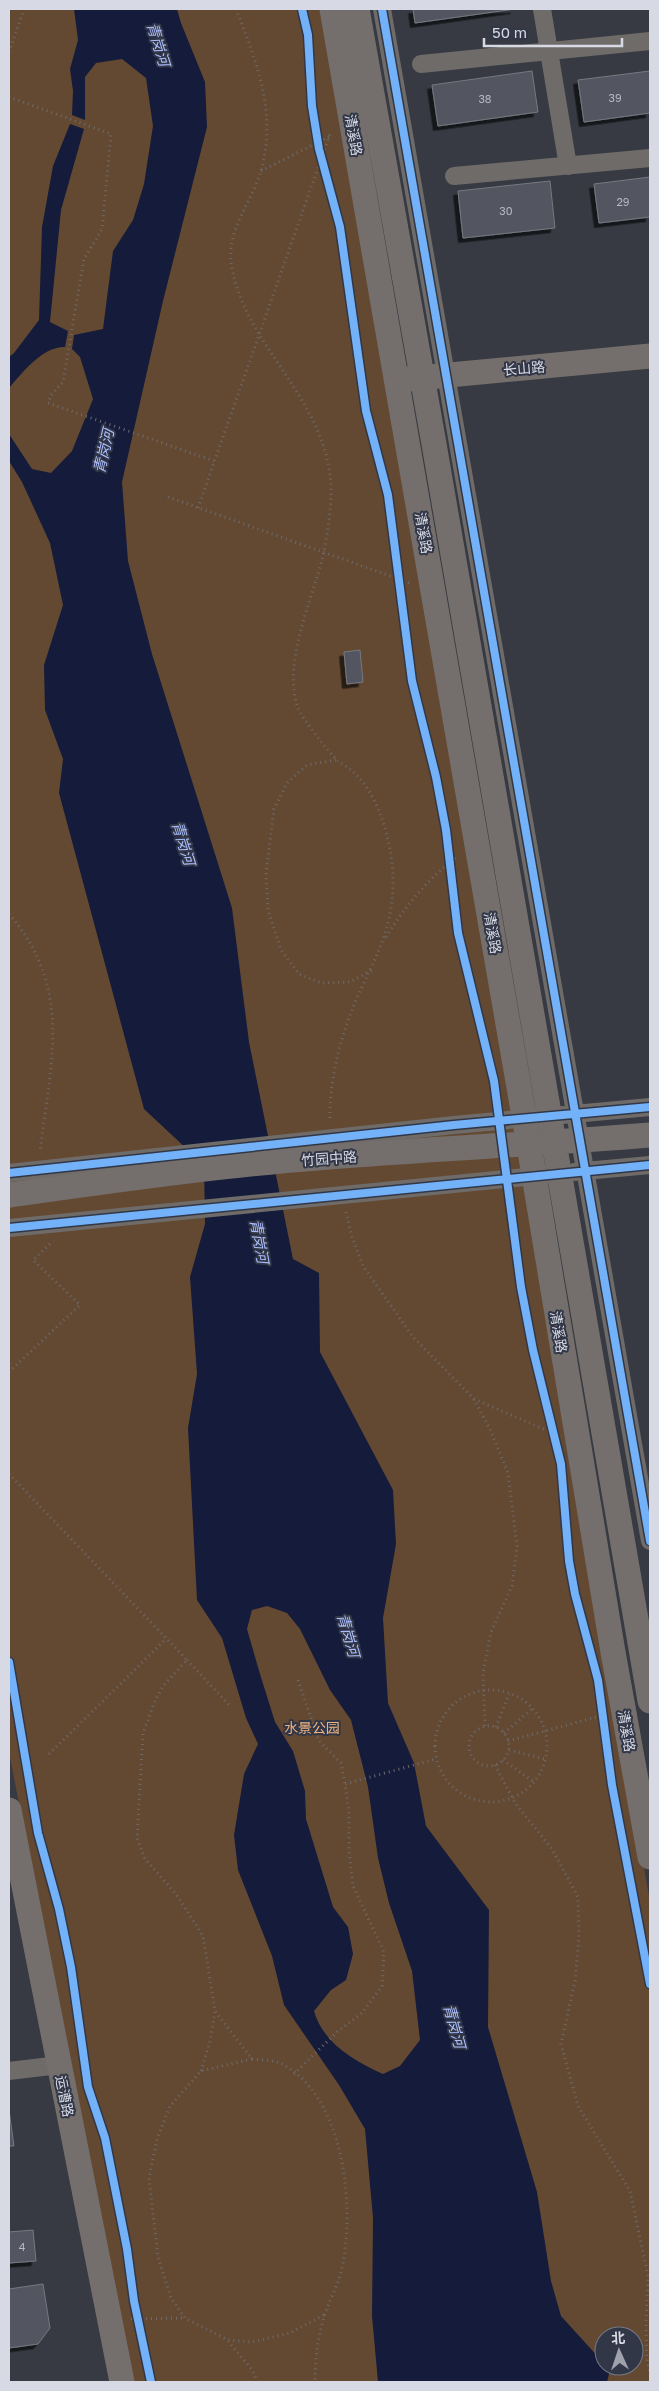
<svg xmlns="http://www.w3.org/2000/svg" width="659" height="2391" font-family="'Golos Text','Noto Sans SC',sans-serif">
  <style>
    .green { fill: #644932; fill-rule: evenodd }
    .water { fill: #151b3a; fill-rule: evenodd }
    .building { fill: #525560; stroke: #767980; filter: url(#shadow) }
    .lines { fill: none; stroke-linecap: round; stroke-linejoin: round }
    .path { stroke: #6d6a6b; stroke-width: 3; stroke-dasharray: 1 4; stroke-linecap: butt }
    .street { stroke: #6f6b69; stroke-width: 18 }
    .secondary { stroke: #746f6c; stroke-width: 25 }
    .cycleway-casing { stroke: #323747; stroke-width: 11 }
    .cycleway { stroke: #73b2f8; stroke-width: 8 }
    .labels { text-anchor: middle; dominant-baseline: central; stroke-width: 4; stroke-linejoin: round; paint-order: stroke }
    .number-label { font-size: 11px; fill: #b6b9c4 }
    .street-label { font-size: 14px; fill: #d7dae5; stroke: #323747 }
    .park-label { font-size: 14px; fill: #ecb181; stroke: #323747 }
    .water-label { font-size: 15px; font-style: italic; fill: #acbeff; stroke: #323747 }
  </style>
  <defs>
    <filter id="shadow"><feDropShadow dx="-4.5" dy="4.5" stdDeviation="0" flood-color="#0009"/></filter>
  </defs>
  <rect width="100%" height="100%" fill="#373a42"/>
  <path class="green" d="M9 9H320L650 1902V2382H132L9 1752ZM604 2336H634V2366H604Z"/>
  <path class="water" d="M74 9H177L181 23 205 82 207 127 163 301 122 482 128 561 152 654 232 908 249 1042 293 1259 319 1273 320 1352 393 1490 396 1544 383 1618 388 1703 414 1763 426 1826 489 1910 488 2027 537 2192 551 2281 561 2316 610 2370 607 2382H378L372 2316 373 2218 365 2129 339 2085 284 2005 272 1956 238 1870 234 1835 244 1774 258 1744 246 1718 222 1638 197 1600 188 1428 197 1374 190 1277 205 1224 204 1165 144 1109 59 793 63 759 45 710 44 665 63 605 50 543 22 482 9 461V434L32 469 51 473 72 451 93 399 80 357 72 349 74 335 103 329 113 251 133 220 144 184 153 126 146 78 122 59 96 63 85 77V120L72 115 73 91 70 69 78 40ZM267 1606 287 1613 300 1629 330 1690 351 1720 368 1787 378 1858 389 1903 412 1971 420 2040 400 2066 383 2074C354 2061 323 2043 314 2011L331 1990 346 1980 353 1954 348 1927 333 1907 306 1819 305 1791 293 1751 275 1722 260 1674 247 1629 252 1610Z
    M70 124 84 129 61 210 50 322 68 331 65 347C43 346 22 373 9 388V357L14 353 39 320 42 227 53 166Z"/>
  <path class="building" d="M413 9H515L415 23Z
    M532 71 538 112 438 126 432 85Z
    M650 71V113L584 122 578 80Z
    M650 177V217L599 223 594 184Z
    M550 181 555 228 463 238 458 191Z
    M360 650 363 682 347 684 344 652Z
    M9 2110 14 2146H9Z
    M33 2230 36 2261 9 2263V2232Z
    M43 2284 50 2328 38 2344 9 2348V2289Z"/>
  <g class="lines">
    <path class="path" d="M236 9C257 62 277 113 261 171 252 201 227 230 231 262 242 345 330 400 331 490 331 511 327 536 323 556 312 600 282 664 298 708 301 717 330 754 338 761 342 764 348 767 352 771 380 794 393 847 393 881 393 933 373 960 354 1005 339 1041 329 1084 330 1122
      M9 52 24 9
      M9 97 111 134 102 229 84 259 63 382 51 395 48 403 214 461
      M261 171 329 137
      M168 497 410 583
      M198 508 331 131
      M336 760 307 765 287 783 274 809 266 873 268 910 281 950 299 974 321 983 350 982 372 970
      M9 914C74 989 50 1064 40 1152
      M386 937C405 907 428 878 457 857
      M346 1212 352 1237 363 1266 413 1337 473 1398 490 1429 508 1473 517 1546 512 1586 491 1632 483 1672 485 1726
      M9 1372 80 1305 33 1260 53 1241
      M474 1399 555 1434
      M9 1474 187 1660 163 1686 154 1703 143 1734 137 1838 145 1859 176 1894 203 1936 215 2011 252 2059C261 2060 274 2060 282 2064 345 2097 355 2207 342 2268 339 2283 331 2297 326 2311 318 2334 315 2358 315 2382
      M187 1660 231 1707
      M298 1680 319 1741 341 1763 345 1784
      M435 1746a56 56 0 1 1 112 0a56 56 0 1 1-112 0Z
      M469 1746a20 20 0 1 1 40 0a20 20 0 1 1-40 0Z
      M496 1727 509 1694
      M504 1733 532 1709
      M508 1741 604 1715
      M509 1750 545 1759
      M49 1754 166 1639
      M503 1760 534 1782
      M495 1765 515 1803 552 1849 578 1897 579 1937 575 1981 561 2044 578 2106 630 2191 648 2276 646 2324 647 2361 650 2373
      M252 2059 201 2071 170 2106 157 2139 149 2178 158 2257 171 2298 185 2318 228 2340 252 2342 290 2333 324 2315
      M201 2071 210 2041 215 2012
      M294 2074 337 2032 362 2013 382 1986 384 1952 353 1886 349 1851V1811L345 1784 436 1759
      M131 2319 185 2318
      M228 2341 253 2371 257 2382"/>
    <path class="street" d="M382 9 650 1541
      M542 9 568 166
      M421 64 650 41
      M454 176 650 158
      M574 1172 650 1165
      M9 1173 454 1125 650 1107
      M9 1228 546 1175
      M9 2071 59 2065"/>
    <path class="secondary" d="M332 9 529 1145 613 1652 650 1857
      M357 9 434 444 650 1701
      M407 379 650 356
      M9 1195C111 1181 214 1166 317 1158 428 1149 539 1144 650 1135
      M9 1810 122 2382"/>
    <defs>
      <path id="cycleway" d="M302 9 308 35 312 106 319 149 340 227 366 411 388 495 412 681 436 777 446 830 458 933 494 1081 521 1287 533 1350 561 1464 569 1561 575 1594 598 1680 612 1785 650 1984
        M382 9 650 1541
        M9 1173 454 1125 650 1107
        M9 1228 650 1165
        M9 1662 38 1833 59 1909 71 1967 88 2087 105 2138 127 2249 134 2301 151 2382"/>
    </defs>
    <use href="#cycleway" class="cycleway-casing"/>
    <use href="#cycleway" class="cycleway"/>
  </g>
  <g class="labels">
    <g class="number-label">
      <text x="615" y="97">39</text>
      <text x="485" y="98">38</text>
      <text x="623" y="201">29</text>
      <text x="506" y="210">30</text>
      <text x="22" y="2246">4</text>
    </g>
    <g class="street-label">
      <text transform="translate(354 135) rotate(80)">清溪路</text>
      <text transform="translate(524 368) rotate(-5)">长山路</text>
      <text transform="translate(424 533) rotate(80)">清溪路</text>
      <text transform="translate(493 933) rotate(80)">清溪路</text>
      <text transform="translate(329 1158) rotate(-4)">竹园中路</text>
      <text transform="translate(559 1332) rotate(81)">清溪路</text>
      <text transform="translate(627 1731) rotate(80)">清溪路</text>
      <text transform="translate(65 2096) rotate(79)">运漕路</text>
    </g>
    <g class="park-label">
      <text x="312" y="1727">水景公园</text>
    </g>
    <g class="water-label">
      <text transform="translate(159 44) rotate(73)">青岗河</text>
      <text transform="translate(103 451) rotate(-77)">青岗河</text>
      <text transform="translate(184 843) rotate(73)">青岗河</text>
      <text transform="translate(260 1241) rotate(80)">青岗河</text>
      <text transform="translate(349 1635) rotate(74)">青岗河</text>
      <text transform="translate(455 2026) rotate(75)">青岗河</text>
    </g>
  </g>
  <rect width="659" height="2391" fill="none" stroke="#d7dae5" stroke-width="20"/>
  <g transform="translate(619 2351) rotate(357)"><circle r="24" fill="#323747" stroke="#747886"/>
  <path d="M0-4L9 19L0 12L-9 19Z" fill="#9fa2ac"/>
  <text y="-8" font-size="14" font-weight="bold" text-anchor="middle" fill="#d7dae5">北</text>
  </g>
  <path d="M484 38v8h138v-8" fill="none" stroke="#d7dae5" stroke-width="2.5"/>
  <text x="492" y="38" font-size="15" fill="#d7dae5" stroke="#323747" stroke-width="4" paint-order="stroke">50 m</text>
</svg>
